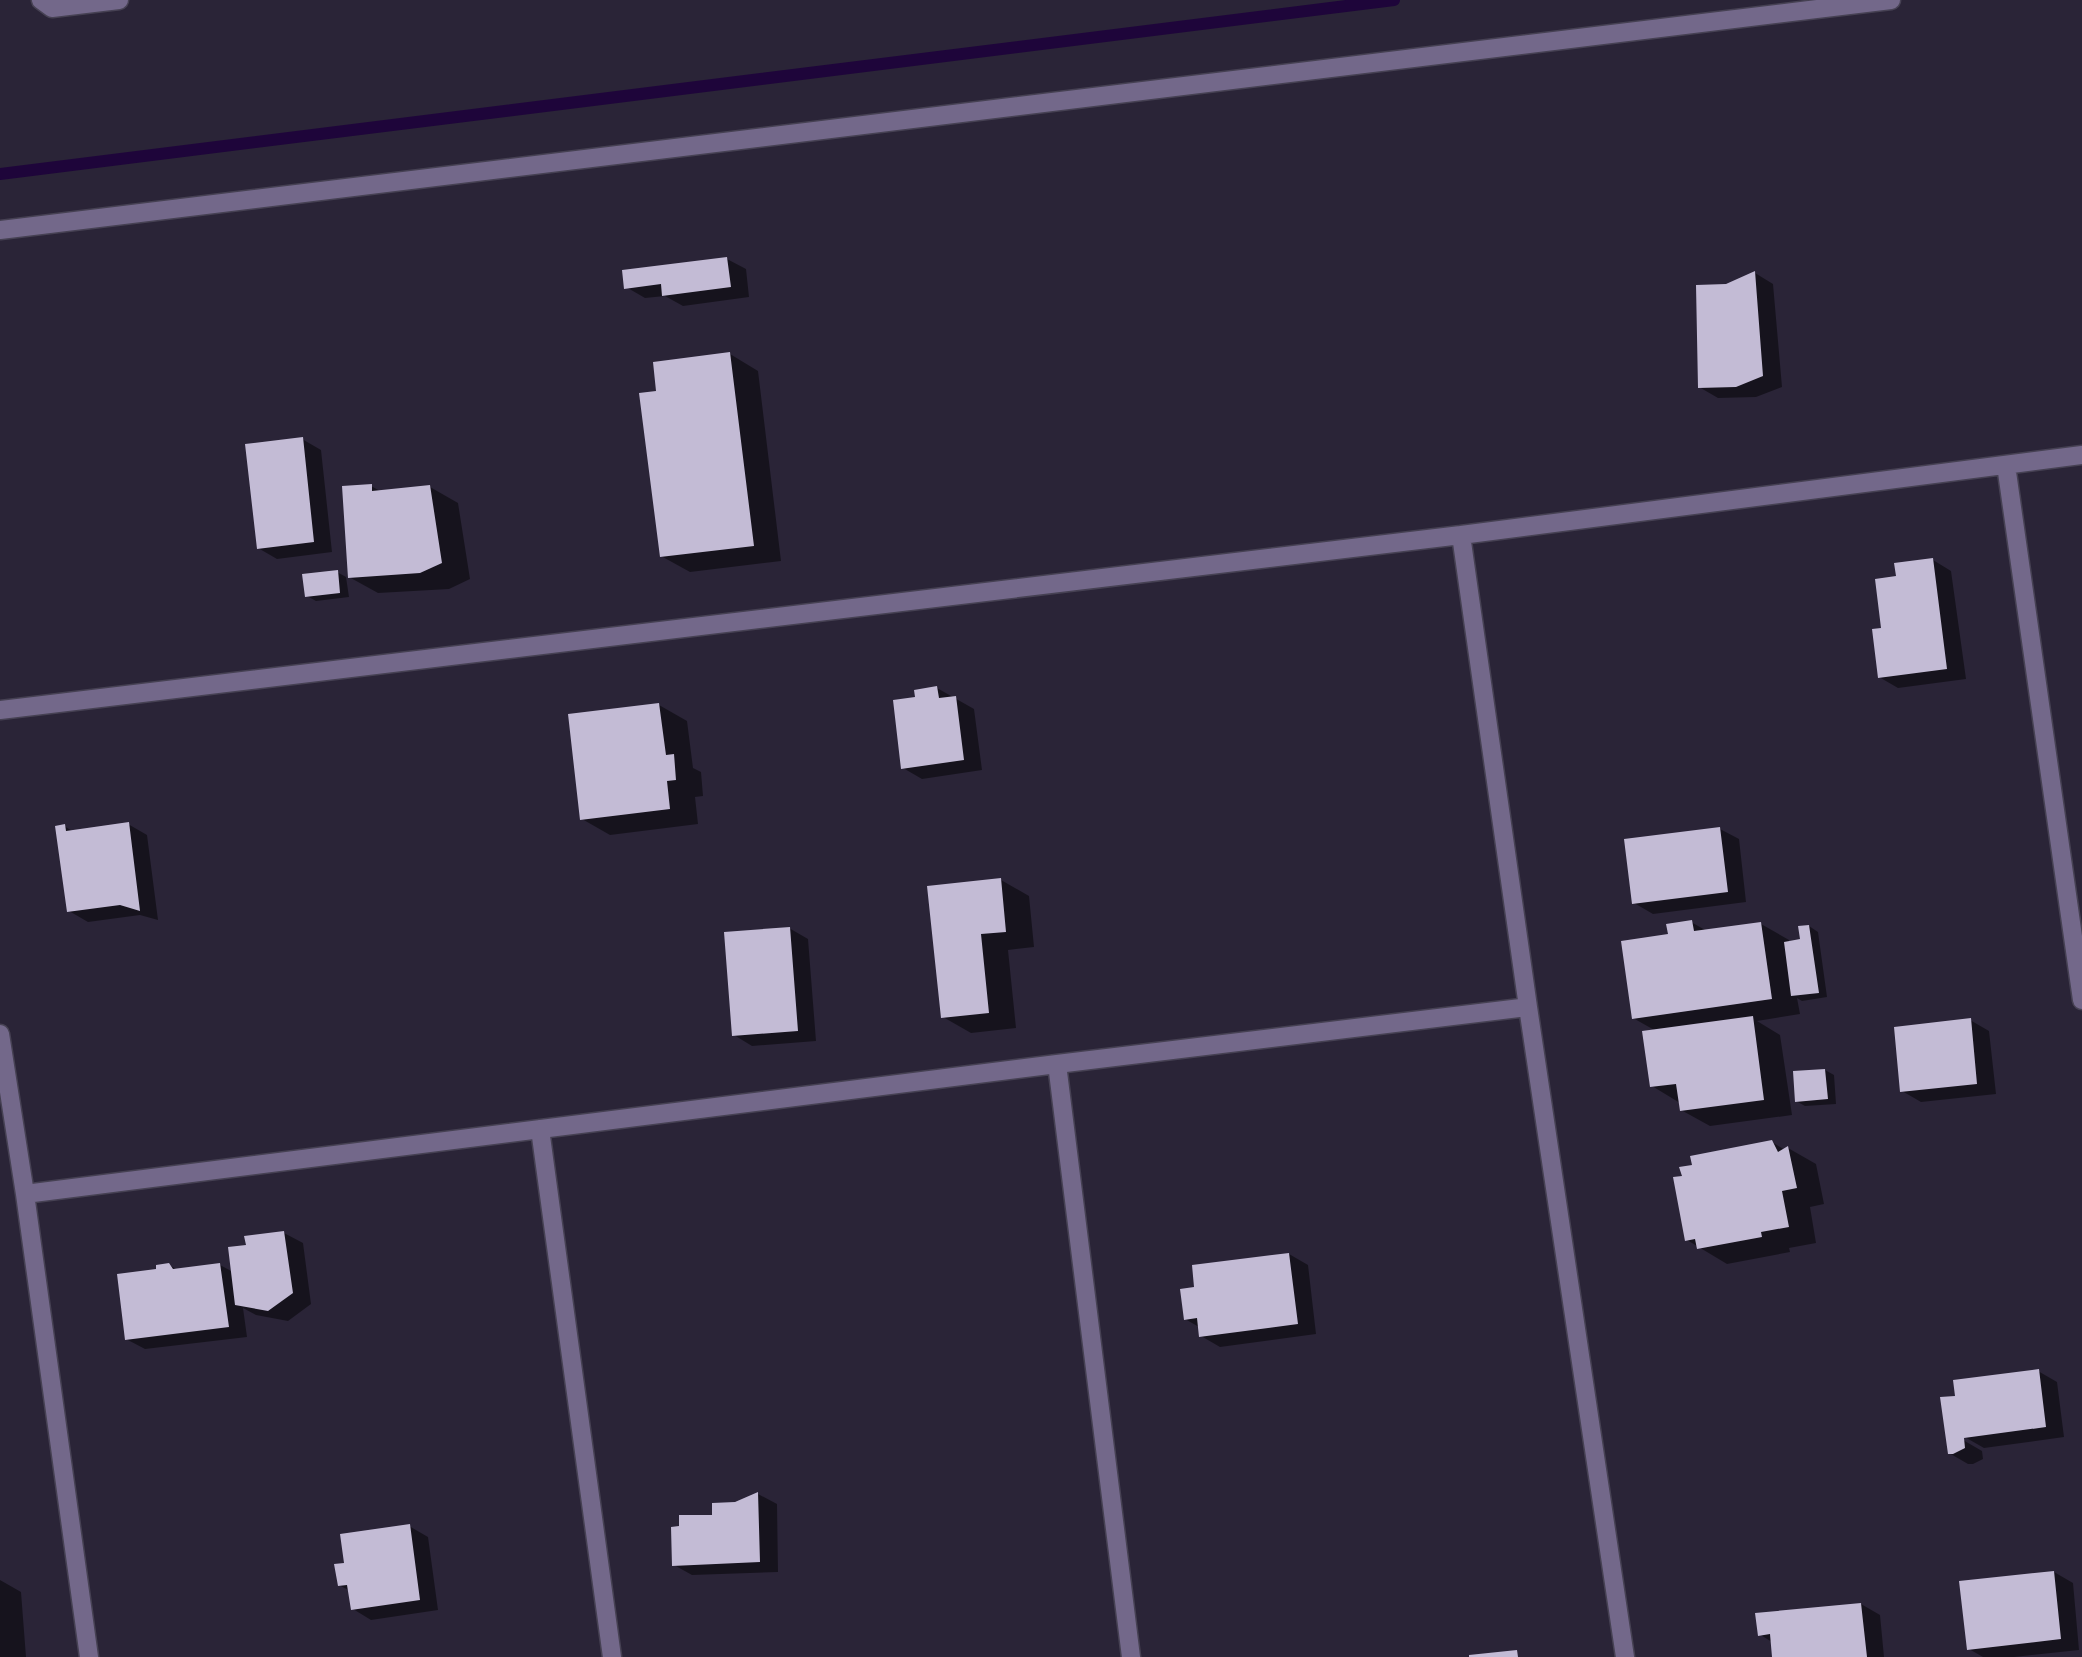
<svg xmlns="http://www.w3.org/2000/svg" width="2082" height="1657" font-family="'DM Sans',sans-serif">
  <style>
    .shadow { fill: #0007 }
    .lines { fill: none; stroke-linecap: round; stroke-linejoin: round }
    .stream { stroke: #1e053a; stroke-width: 12 }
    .building { fill: #c3bbd5 }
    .minor-casing { stroke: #464153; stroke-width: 21 }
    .minor { stroke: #73688a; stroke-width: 18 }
  </style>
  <rect width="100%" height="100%" fill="#2a2437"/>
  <path class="shadow" d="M727 259 746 269 749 297 683 306 665 296 645 298 626 287Z
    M1755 273 1773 284 1782 387 1756 397 1718 398 1699 387 1726 286Z
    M730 354 758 371 781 561 690 572 661 556 658 392Z
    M302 439 321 450 332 552 277 559 258 548Z
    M371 486 382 492 430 487 458 503 470 579 449 589 378 593 349 577Z
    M1933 560 1951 571 1966 679 1898 688 1879 677 1883 629 1898 577Z
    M337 572 346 577 349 597 316 601 307 596Z
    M937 688 974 709 982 770 922 779 903 768 917 698Z
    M659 705 687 721 693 768 701 772 703 796 695 797 698 824 610 835 582 819Z
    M128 824 147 835 158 920 140 915 88 922 69 911 64 826 74 832Z
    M1720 829 1739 839 1746 902 1653 914 1634 903Z
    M1001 880 1029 896 1034 947 1008 950 1016 1028 971 1033 943 1017Z
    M1691 922 1707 931 1761 924 1789 940V942L1802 940 1809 926 1818 932 1827 997 1802 1001 1797 998 1800 1014 1757 1021 1780 1035 1792 1115 1710 1126 1681 1110 1680 1103 1652 1086 1656 1031 1633 1018 1670 936Z
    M789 928 808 939 816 1041 752 1046 734 1035Z
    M1970 1020 1989 1031 1996 1094 1921 1102 1902 1091Z
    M1825 1070 1834 1075 1836 1104 1805 1106 1796 1101Z
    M1772 1142 1785 1150 1788 1148 1816 1164 1824 1204 1810 1207 1816 1243 1789 1248 1790 1252 1727 1264 1687 1240Z
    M284 1233 303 1243 311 1304 288 1321 256 1315 243 1308 247 1337 145 1349 126 1339 158 1271 169 1265 178 1270 220 1265 233 1272 248 1246Z
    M1289 1254 1308 1265 1316 1334 1220 1347 1201 1336 1199 1327 1185 1319 1196 1289Z
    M2038 1371 2057 1382 2064 1437 1984 1448 1963 1436V1440L1982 1451 1983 1459 1973 1464H1968L1949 1453 1957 1398Z
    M758 1494 777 1504 778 1572 692 1575 674 1565 714 1516Z
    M409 1526 428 1537 438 1610 371 1620 353 1609 350 1591 339 1585 346 1564Z
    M2054 1572 2073 1583 2079 1650 2014 1657H1983L1969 1649Z
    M0 1580 21 1592 26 1657H0Z
    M1861 1604 1880 1615 1884 1657H1774L1772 1642 1759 1634Z"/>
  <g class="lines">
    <path class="stream" d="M0 174 1394 0"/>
  </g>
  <path class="building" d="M727 257 731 287 662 296 661 284 624 289 622 270Z
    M1755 271 1763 376 1736 387 1698 388 1696 285 1726 284Z
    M730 352 754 546 660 557 639 393 656 391 653 362Z
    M303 437 314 542 257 549 245 444Z
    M372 484V491L430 485 442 563 420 573 348 578 342 486Z
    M1933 558 1947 669 1878 678 1872 629 1881 628 1875 579 1896 576 1894 563Z
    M338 570 340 593 305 597 302 574Z
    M937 686 939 698 956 696 964 760 901 769 893 700 915 697 914 690Z
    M659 703 666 755 674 754 676 780 667 781 670 809 580 820 568 714Z
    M129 822 140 911 120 905 67 912 55 826 65 824 66 831Z
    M1720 827 1728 892 1632 904 1624 839Z
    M1001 878 1006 932 981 934 989 1013 941 1018 927 886Z
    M1692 920 1694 931 1761 922 1772 999 1632 1019 1621 941 1668 934 1666 924Z
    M1809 925 1819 993 1791 996 1784 942 1800 939 1798 926Z
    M790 927 798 1031 732 1036 724 932Z
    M1753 1016 1764 1100 1680 1111 1676 1084 1650 1087 1642 1031Z
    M1971 1018 1977 1084 1900 1092 1894 1027Z
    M1825 1069 1828 1099 1795 1102 1793 1071Z
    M1772 1140 1778 1152 1788 1146 1797 1188 1782 1191 1789 1227 1761 1232 1762 1237 1697 1249 1695 1239 1685 1241 1673 1177 1682 1176 1679 1167 1692 1165 1690 1156Z
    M284 1231 293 1293 268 1311 235 1305 228 1247 246 1245 244 1236Z
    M1289 1253 1298 1324 1199 1337 1197 1318 1184 1320 1180 1289 1194 1287 1192 1265Z
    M169 1263 173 1269 220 1263 229 1327 125 1340 117 1274 156 1269V1265Z
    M2039 1369 2046 1427 1964 1438 1965 1448 1953 1454H1948L1940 1397 1955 1396 1953 1380Z
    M758 1492 760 1562 672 1566 671 1527 679 1526V1515H712V1503L735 1502Z
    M410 1524 420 1600 351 1610 347 1585 338 1586 334 1564 344 1563 340 1534Z
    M2054 1571 2061 1639 1967 1650 1959 1581Z
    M1861 1603 1867 1657H1772L1770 1634 1758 1636 1755 1613Z
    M1517 1650 1518 1657H1469V1655Z"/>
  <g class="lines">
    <defs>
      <path id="minor" d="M41 0 52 8 119 0
        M0 230 1891 0
        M2006 465 2082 1000
        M1461 535 1528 1007 1625 1657
        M0 710 1461 535 2082 455
        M0 1034 25 1194 89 1657
        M1057 1064 1131 1657
        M540 1129 612 1657
        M25 1194 1057 1064 1528 1007"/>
    </defs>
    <use href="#minor" class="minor-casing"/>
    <use href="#minor" class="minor"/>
  </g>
</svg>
